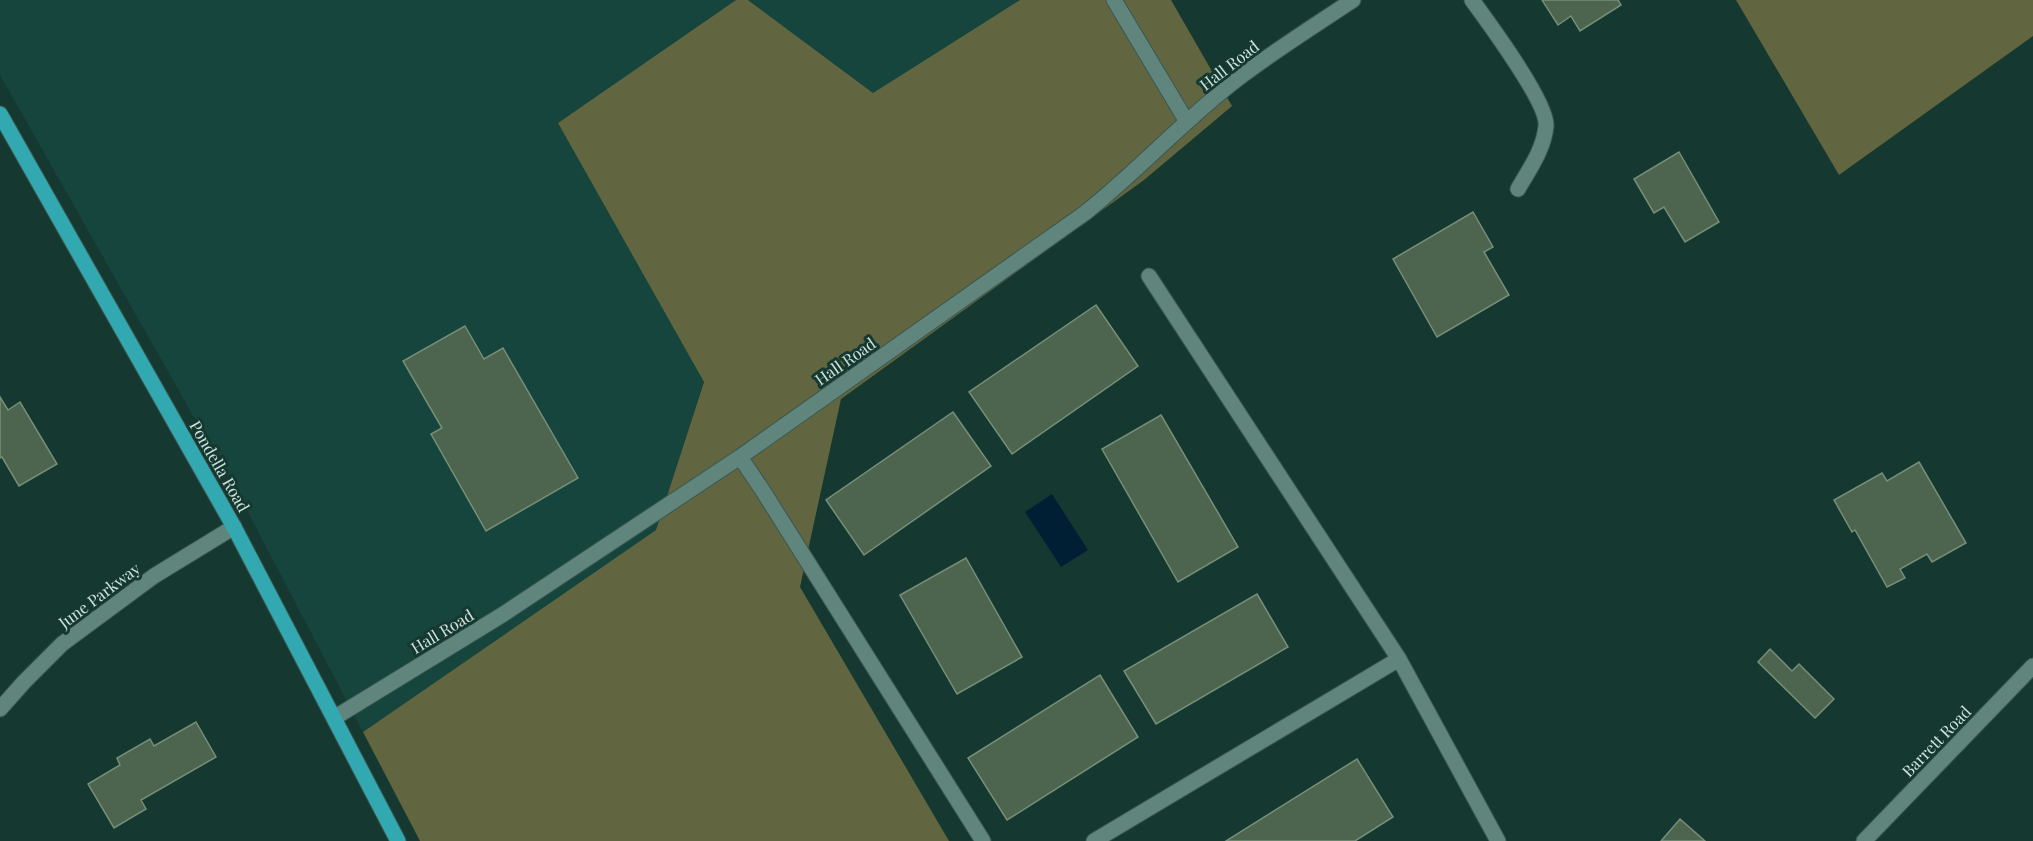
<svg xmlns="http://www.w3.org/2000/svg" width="2033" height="841" font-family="'Playfair Display',serif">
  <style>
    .built { fill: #15453c }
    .forest { fill: #616640 }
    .water { fill: #001f35 }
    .building { fill: #4d644e; stroke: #768f78; stroke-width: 1.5 }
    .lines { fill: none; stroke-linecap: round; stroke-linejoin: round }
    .minor-casing { stroke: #3a5750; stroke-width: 17 }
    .major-casing { stroke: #3a5750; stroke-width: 17 }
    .minor { stroke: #60857c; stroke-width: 15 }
    .major { stroke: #32a8b1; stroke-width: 15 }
    .labels { text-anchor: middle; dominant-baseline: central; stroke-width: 6; stroke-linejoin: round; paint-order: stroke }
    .street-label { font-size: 16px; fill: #d0e4de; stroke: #153931 }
  </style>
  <rect width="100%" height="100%" fill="#153931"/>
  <path class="built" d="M0 0H736L558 123 704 381 656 530 363 732 251 518 0 75Z
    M748 0H1020L873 93Z"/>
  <path class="forest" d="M736 0H748L873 93 1020 0H1171L1232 106 1144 180 841 399 800 587 949 841H420L363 732 656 530 704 382 558 123Z
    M1736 0H2033V36L1839 175Z"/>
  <path class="water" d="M1052 494 1088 550 1061 567 1025 512Z"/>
  <path class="building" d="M1542 0H1618L1621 5 1580 31 1571 16 1558 25Z
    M1679 152 1719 222 1685 242 1664 207 1654 213 1634 179Z
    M1473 212 1493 247 1484 252 1509 295 1437 337 1393 259Z
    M1096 305 1138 366 1012 454 969 392Z
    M465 326 484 359 503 348 578 478 486 531 431 434 442 428 403 361Z
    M0 397 8 410 20 402 57 464 19 486 2 457 0 458Z
    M953 412 991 466 864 555 826 500Z
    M1161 415 1238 547 1178 582 1102 449Z
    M1919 462 1966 543 1932 562 1927 554 1900 569 1905 578 1887 587 1855 530 1852 532 1834 500 1882 473 1887 481Z
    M966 558 1022 657 957 694 900 595Z
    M1257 594 1288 647 1156 724 1124 671Z
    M1770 649 1792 671 1799 664 1834 699 1815 718 1758 662Z
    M1100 675 1138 737 1007 820 968 758Z
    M196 722 216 757 141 800 146 809 114 828 88 784 120 765 117 758 150 739 154 746Z
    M1357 759 1393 817 1355 841H1226Z
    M1680 819 1705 841H1661Z"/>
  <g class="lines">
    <defs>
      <path id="minor" d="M1114 0 1187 122
        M1472 0C1488 22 1548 103 1546 126 1544 149 1529 170 1518 189
        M740 457 763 491 983 841
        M1399 659 1498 841
        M0 709 24 682 62 644 154 576 234 527
        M334 718 502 615 740 457 1085 213C1138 171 1183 121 1236 80 1274 51 1314 26 1353 0
        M1094 841 1399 659 1149 276
        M1864 841 2033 666"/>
      <path id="major" d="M0 114 234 527 398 841"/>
    </defs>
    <use href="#minor" class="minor-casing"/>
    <use href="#major" class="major-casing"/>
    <use href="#minor" class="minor"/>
    <use href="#major" class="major"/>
  </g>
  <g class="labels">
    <g class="street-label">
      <text transform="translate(1229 65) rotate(-38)">Hall Road</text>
      <text transform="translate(845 361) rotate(-35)">Hall Road</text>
      <text transform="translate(220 466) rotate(60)">Pondella Road</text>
      <text transform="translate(99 595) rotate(-37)">June Parkway</text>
      <text transform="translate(442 631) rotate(-31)">Hall Road</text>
      <text transform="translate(1936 741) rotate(-46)">Barrett Road</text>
    </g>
  </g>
</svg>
